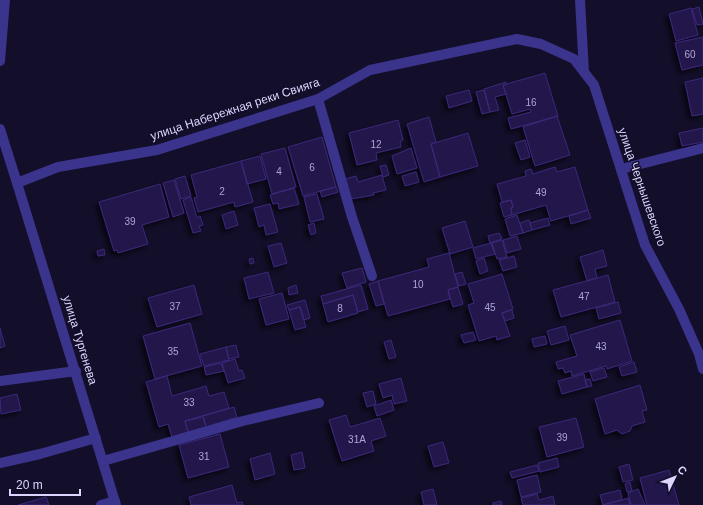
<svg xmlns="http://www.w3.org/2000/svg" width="703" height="505" font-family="Helvetica,sans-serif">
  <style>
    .building { fill: #24184c; stroke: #3b287a; filter: url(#shadow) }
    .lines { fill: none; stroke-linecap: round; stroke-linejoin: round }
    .service { stroke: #3a348c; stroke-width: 10 }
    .minor { stroke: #3a348c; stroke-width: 10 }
    .labels { text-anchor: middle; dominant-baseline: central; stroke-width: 3; stroke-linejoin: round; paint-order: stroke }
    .number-label { font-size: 10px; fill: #aea6d2 }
    .street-label { font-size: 12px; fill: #dcd6ff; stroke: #130e29 }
  </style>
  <defs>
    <filter id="shadow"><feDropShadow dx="-3.5" dy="3.5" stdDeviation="2" flood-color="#0009"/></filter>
  </defs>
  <rect width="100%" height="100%" fill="#130e29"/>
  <path class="building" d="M699 7 703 24 697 25 692 9Z
    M691 8 698 35 676 41 669 14Z
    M703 37V65L682 70 675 43Z
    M545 73 558 116 511 129 508 118 531 112 530 109 512 114 503 85Z
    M703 78V114L692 116 685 82Z
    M506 82V85H503L506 94 495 97 499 110 490 112 484 89Z
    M469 90 472 101 449 108 446 96Z
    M484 90 490 112 482 114 476 92Z
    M557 116 570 155 535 166 523 127Z
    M429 117 436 142 431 144 440 177 424 182 407 124Z
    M398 120 403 140 400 142 401 147 376 153 377 160 357 165 349 133Z
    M703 128V142L682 146 679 133Z
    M468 133 478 166 440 177 431 144Z
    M322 137 336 187 303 196 288 147Z
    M525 140 530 157 521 160 515 143Z
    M285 148 296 187 272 194 261 154Z
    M411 148 417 168 397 174 392 156Z
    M260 156 266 179 247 184 241 161Z
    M241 161 253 202 235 207 234 202 198 212 194 198 197 197 191 175Z
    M386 165 389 175 383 177 380 166Z
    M555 167 557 172 575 167 588 210 551 221 546 205 512 215 511 208 513 207 511 200 502 202 497 184 526 176 525 171 531 169 533 174Z
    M416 172 419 182 405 186 402 176Z
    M382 175 386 190 373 193 374 195 351 199 345 179 356 176 358 182Z
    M185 176 191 196 181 199 175 179Z
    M174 180 184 213 173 217 163 183Z
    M160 184 169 217 142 225 148 244 118 253 117 250 114 251 99 202Z
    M336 187 338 192 322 197 320 191Z
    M294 188 299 204 279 209 278 203 273 204 270 195Z
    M317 194 324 219 310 222 304 197Z
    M191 197 197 218 200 216 203 225 199 226 201 231 193 233 183 200Z
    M511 200 513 207 511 208 512 215 504 217 500 203Z
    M270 204 278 232 266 235 264 225 259 227 254 208Z
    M588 210 591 218 571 224 569 216Z
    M234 211 238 225 226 229 222 215Z
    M517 215 523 233 510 236 505 219Z
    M548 218 550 225 532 230 530 223Z
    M529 220 532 230 523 233 520 223Z
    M465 221 473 247 450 254 442 228Z
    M314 223 316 233 311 235 308 225Z
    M499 233 502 239 490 243 488 236Z
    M517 236 521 249 507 253 503 240Z
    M502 240 507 257 497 259 492 243Z
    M281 243 287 263 274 267 268 246Z
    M491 243 495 254 476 259 473 248Z
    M104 249 105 255 98 256 97 251Z
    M603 250 607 266 595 269 597 278 587 281 580 257Z
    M449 253 458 287 448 290 450 299 388 316 378 281 429 267 427 259Z
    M514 256 517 267 503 271 499 260Z
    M253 258 254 263 250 264 249 259Z
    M484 258 488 271 480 274 476 261Z
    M362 268 366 282 347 288 342 273Z
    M268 272 274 293 249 299 244 278Z
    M462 272 466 284 459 286 455 274Z
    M502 274 513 309 502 313 510 336 497 340 496 336 479 341 468 305 474 303 468 284Z
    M608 275 615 302 561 317 553 290Z
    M378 281 384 304 376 306 369 284Z
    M194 285 202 314 157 327 148 298Z
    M296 285 298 293 289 295 288 288Z
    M361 285 368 309 358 312 353 295 323 304 321 296Z
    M458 287 463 304 453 307 448 290Z
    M282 293 289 319 266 325 259 299Z
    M353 295 358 313 328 322 323 304Z
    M305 300 310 318 304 320 300 307 289 310 287 305Z
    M618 302 621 313 599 319 596 308Z
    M300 307 306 327 295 330 289 310Z
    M512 310 514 318 505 321 502 313Z
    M620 320 632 361 607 369 606 366 572 376 571 371 565 373 563 368 558 369 556 362 577 356 570 335Z
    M190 323 202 366 155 379 143 336Z
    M565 326 569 340 551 345 547 331Z
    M0 328 5 346 0 348Z
    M473 332 476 340 464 343 461 335Z
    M545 336 547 344 534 347 532 339Z
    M391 340 396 357 389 359 384 342Z
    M236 345 239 357 229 359 226 347Z
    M226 347 229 360 204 366 200 354Z
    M235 359 239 371 242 370 245 378 228 383 222 363Z
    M634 362 637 372 622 376 619 367Z
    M221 363 224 371 206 375 204 367Z
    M604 368 607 377 593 381 590 372Z
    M584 374 587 387 562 394 558 381Z
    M167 376 172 396 206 386 209 396 224 392 229 408 185 421 188 432 172 437 168 424 159 427 146 382Z
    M401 378 407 401 394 404 392 395 383 398 379 384Z
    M590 379 592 386 587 387 585 380Z
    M640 385 647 410 642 411 645 422 632 426 630 431 622 434 617 430 605 434 595 399Z
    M373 391 376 404 367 407 363 393Z
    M17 394 21 410 1 414 0 398Z
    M391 400 394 410 377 416 374 406Z
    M234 407 237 417 206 427 203 416Z
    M346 415 350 427 380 418 386 436 371 441 374 451 342 461 329 420Z
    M203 417 206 427 188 432 185 421Z
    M576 418 584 447 547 457 539 427Z
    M220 434 229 467 188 478 179 445Z
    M443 442 449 463 434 467 428 446Z
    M302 452 305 468 294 470 291 455Z
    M270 453 275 474 255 480 250 459Z
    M557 458 559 467 540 472 538 463Z
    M629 464 633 480 623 482 619 467Z
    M537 465 539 471 512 478 510 472Z
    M669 470 679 505H647L640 478Z
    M537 475 541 492 521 497 517 480Z
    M630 482 632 491 627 492 625 484Z
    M232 485 237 503 242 502 243 505H191L189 497Z
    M433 489 437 505H424L421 492Z
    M638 489 645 505H631L628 493Z
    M620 490 622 500 603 505 600 495Z
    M537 494 539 500 553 496 555 505H523L521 498Z
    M46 497 49 505H18Z
    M628 498 630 505H602L622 500Z
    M501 501 502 505H493V503Z"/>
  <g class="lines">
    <path class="service" d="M580 0 584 72
      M0 61 5 0
      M318 99 352 217 372 276
      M0 129 17 183
      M621 169 703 148
      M0 381 76 371
      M103 461 243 421 319 403
      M0 463 40 454 96 438
      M101 505 115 501"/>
    <path class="minor" d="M116 505 17 183 58 167 157 150 318 99 370 70 517 39 541 44 574 59 594 85 645 245 679 309 699 354 703 369"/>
  </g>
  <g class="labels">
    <g class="number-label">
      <text x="690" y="54">60</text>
      <text x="531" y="102">16</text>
      <text x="376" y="144">12</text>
      <text x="312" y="167">6</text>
      <text x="279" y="171">4</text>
      <text x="222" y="191">2</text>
      <text x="541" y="192">49</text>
      <text x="130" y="221">39</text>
      <text x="418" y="284">10</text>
      <text x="584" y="296">47</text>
      <text x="175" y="306">37</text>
      <text x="490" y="307">45</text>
      <text x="340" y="308">8</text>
      <text x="601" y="346">43</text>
      <text x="173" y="351">35</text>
      <text x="189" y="402">33</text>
      <text x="562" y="437">39</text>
      <text x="357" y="439">31А</text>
      <text x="204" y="456">31</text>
    </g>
    <g class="street-label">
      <text transform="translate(235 109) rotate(-18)">улица Набережная реки Свияга</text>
      <text transform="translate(642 187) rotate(71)">улица Чернышевского</text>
      <text transform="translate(80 340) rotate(73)">улица Тургенева</text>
    </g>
  </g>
  <g transform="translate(675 477) rotate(47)" stroke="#130e29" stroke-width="3" paint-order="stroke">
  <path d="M0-3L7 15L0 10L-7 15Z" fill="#dcd6ff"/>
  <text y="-6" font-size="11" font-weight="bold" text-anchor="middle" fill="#dcd6ff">С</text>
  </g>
  <path d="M10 489v6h70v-6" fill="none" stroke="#dcd6ff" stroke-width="2"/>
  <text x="16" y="489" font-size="12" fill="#dcd6ff" stroke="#130e29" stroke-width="3" paint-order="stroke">20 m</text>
</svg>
